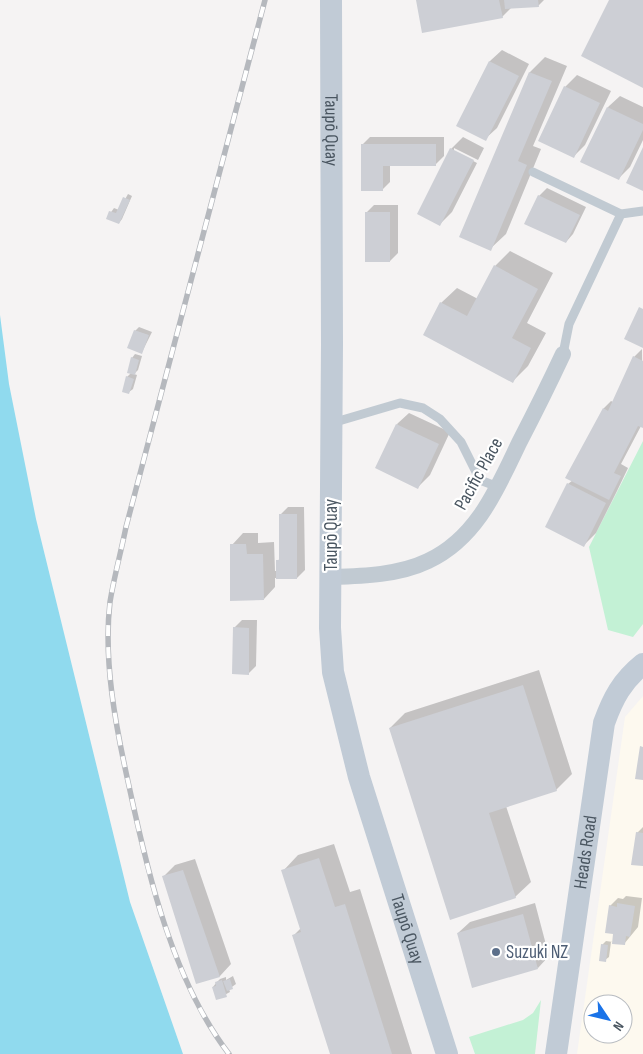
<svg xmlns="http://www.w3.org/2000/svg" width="643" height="1054" font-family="'Sofia Sans Condensed',sans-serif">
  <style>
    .commercial { fill: #fdf9ef; fill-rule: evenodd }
    .green { fill: #c3f1d5 }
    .water { fill: #90daee }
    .shadow { fill: #0003 }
    .building { fill: #cdcfd5 }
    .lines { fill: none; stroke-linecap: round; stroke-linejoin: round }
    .lane { stroke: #c1cad2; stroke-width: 9 }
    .street { stroke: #c1cad2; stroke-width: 16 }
    .secondary { stroke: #c1cbd6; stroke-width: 22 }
    .rail-casing { stroke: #b5b8bd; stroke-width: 5.5 }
    .rail { stroke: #fff; stroke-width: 4; stroke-dasharray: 11; stroke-linecap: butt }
    .service-dot { fill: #5c6f8a; stroke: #fff; stroke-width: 2 }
    .labels { text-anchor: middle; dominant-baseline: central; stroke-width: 4.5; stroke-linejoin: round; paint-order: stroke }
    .street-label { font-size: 19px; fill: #4a5661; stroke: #fff }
    .service-label { font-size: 19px; fill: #4e5e75; stroke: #fff; text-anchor: start }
  </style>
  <rect width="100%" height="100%" fill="#f5f3f3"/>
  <path class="commercial" d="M643 696V1054H577L625 717ZM593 1004H623V1034H593Z"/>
  <path class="green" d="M643 441V624L633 637 608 630 589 547Z
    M541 1000 535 1054H475L469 1037 523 1020 533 1013Z"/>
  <path class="water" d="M0 315 9 384 36 519 130 902 183 1054H0Z"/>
  <path class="shadow" d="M417 0H544L538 6 512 7 502 17Z
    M502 50 529 64 497 128 485 139 458 125 490 61Z
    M545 57 567 66 533 146 541 149 506 234 490 249 530 72Z
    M577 75 611 91 585 145 573 157 565 87Z
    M620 96 643 107V140L630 167 618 179 608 107Z
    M370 137H444V156L436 164H390V182L382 190 362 145Z
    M463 137 484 148 478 160 454 148V151L477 163 452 212 440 224 451 149Z
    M547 188 586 207 573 234 566 242 539 196Z
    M128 194 132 196 122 219 119 223 107 218 114 208 119 210Z
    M374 205H398V253L390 261 366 213Z
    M510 251 553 273 527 323 546 333 528 366 513 381 441 303 457 288 478 299 495 266Z
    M139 327 152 332 142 352 135 331Z
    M642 349 643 427 641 426 621 464 628 468 617 491 596 533 584 545 568 484 573 480 604 408 611 401 613 402 634 357Z
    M135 354 142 356 138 370 134 374 137 375 133 389 129 392 127 377 131 373 132 358Z
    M409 413 450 432 430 475 418 487 397 424Z
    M288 507H304L305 570 297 578H275V587L264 599 232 545 243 533H258V543L274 542 275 571H277V561L281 558 280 515Z
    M242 620H257L256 666 248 674 234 628Z
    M539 670 572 774 556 790 506 806 531 882 515 897 390 728 405 713Z
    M643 827V865L637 833Z
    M334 844 350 892 360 889 412 1054H331L294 935 301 928 283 871 298 855Z
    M195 859 231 964 220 976 197 983 163 877 175 865Z
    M626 896 642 898 638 927 624 944 611 942 609 957 605 960 602 945 606 941 613 942 614 933 610 906 618 898 623 899Z
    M535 903 549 956 538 968 458 933 470 922Z
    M233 976 236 984 229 989 230 992 217 999 213 987 216 983 220 979 226 977V980Z"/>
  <path class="building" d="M416 0H499L503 18 422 33Z
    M504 0H538L539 7 505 9Z
    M609 0H643V88L581 56Z
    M489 61 519 76 486 141 456 126Z
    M529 72 552 81 518 161 527 165 491 251 459 237Z
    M564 86 600 103 574 158 538 141Z
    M607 107 643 124V130L619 180 580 162Z
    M361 144H436V166H383V191H361Z
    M643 147V191L626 183Z
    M450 148 474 160 440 226 417 214Z
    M538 195 580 215 566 243 524 224Z
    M123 197 130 200 119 224 106 219 109 211 116 213Z
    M365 212H390V262H365Z
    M494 265 538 289 512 338 531 348 513 383 423 335 440 302 467 316Z
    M639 307 643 309V348L624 339Z
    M134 330 149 335 142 354 127 348Z
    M633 356 643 361V428L638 426 614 473 621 476 609 500 565 478 603 408 608 411Z
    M131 357 139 360 135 375 127 373Z
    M126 376 134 379 129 394 122 392Z
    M396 424 439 444 418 489 375 468Z
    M567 483 606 503 584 547 545 527Z
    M279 514H297V579H276V560H279Z
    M230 544H246L247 554H263L264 600 230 601Z
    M233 627 249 628V675L232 674Z
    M523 685 557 791 489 813 516 898 450 920 389 728Z
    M640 746 643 747V780L635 779Z
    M636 832 643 833V866L631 865Z
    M319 858 335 907 345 904 392 1054H330L292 935 301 932 281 870Z
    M183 870 220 977 196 984 162 876Z
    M617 903 635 906 630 937 626 936 625 945 612 944 613 934 605 933 609 905 617 907Z
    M523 914 538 969 472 988 457 933Z
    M601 944 608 945 606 962 599 961Z
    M230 979 233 989 227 991 223 981Z
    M222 980 227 997 216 1000 212 987 216 986 215 982Z"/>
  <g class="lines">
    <path class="lane" d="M533 172 621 214 643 211
      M563 354 569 324 621 214
      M332 423 400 403 423 408 440 419 461 442 480 480 498 487"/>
    <path class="street" d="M331 577C363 576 399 575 428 561 477 538 497 489 519 443 534 414 549 384 563 354"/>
    <g class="secondary">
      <path id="s1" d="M331 0 332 344 330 628 333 672 359 777 447 1054"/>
      <path id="s2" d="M556 1054 604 723C613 698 622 681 643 664"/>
    </g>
    <defs>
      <path id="rail" d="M229 1054C173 981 148 875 129 786 116 728 103 661 110 602 114 577 121 552 126 527L265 0"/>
    </defs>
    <use href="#rail" class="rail-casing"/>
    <use href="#rail" class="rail"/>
  </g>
  <circle class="service-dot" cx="496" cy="952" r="5"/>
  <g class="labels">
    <g class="street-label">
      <text stroke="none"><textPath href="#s1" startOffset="130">Taupō Quay</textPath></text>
      <text transform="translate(479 474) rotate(-61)">Pacific Place</text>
      <text transform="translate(331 535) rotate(-90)">Taupō Quay</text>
      <text stroke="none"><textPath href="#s2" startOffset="204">Heads Road</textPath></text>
      <text stroke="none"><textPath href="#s1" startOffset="940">Taupō Quay</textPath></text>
    </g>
    <g class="service-label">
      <text x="506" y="952">Suzuki NZ</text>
    </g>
  </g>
  <g transform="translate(608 1019) rotate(125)"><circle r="24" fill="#ffffff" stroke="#b7bbc0"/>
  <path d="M0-4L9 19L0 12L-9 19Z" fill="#1a73e8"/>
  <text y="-8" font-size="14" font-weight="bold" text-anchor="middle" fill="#4a5661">N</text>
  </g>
</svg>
